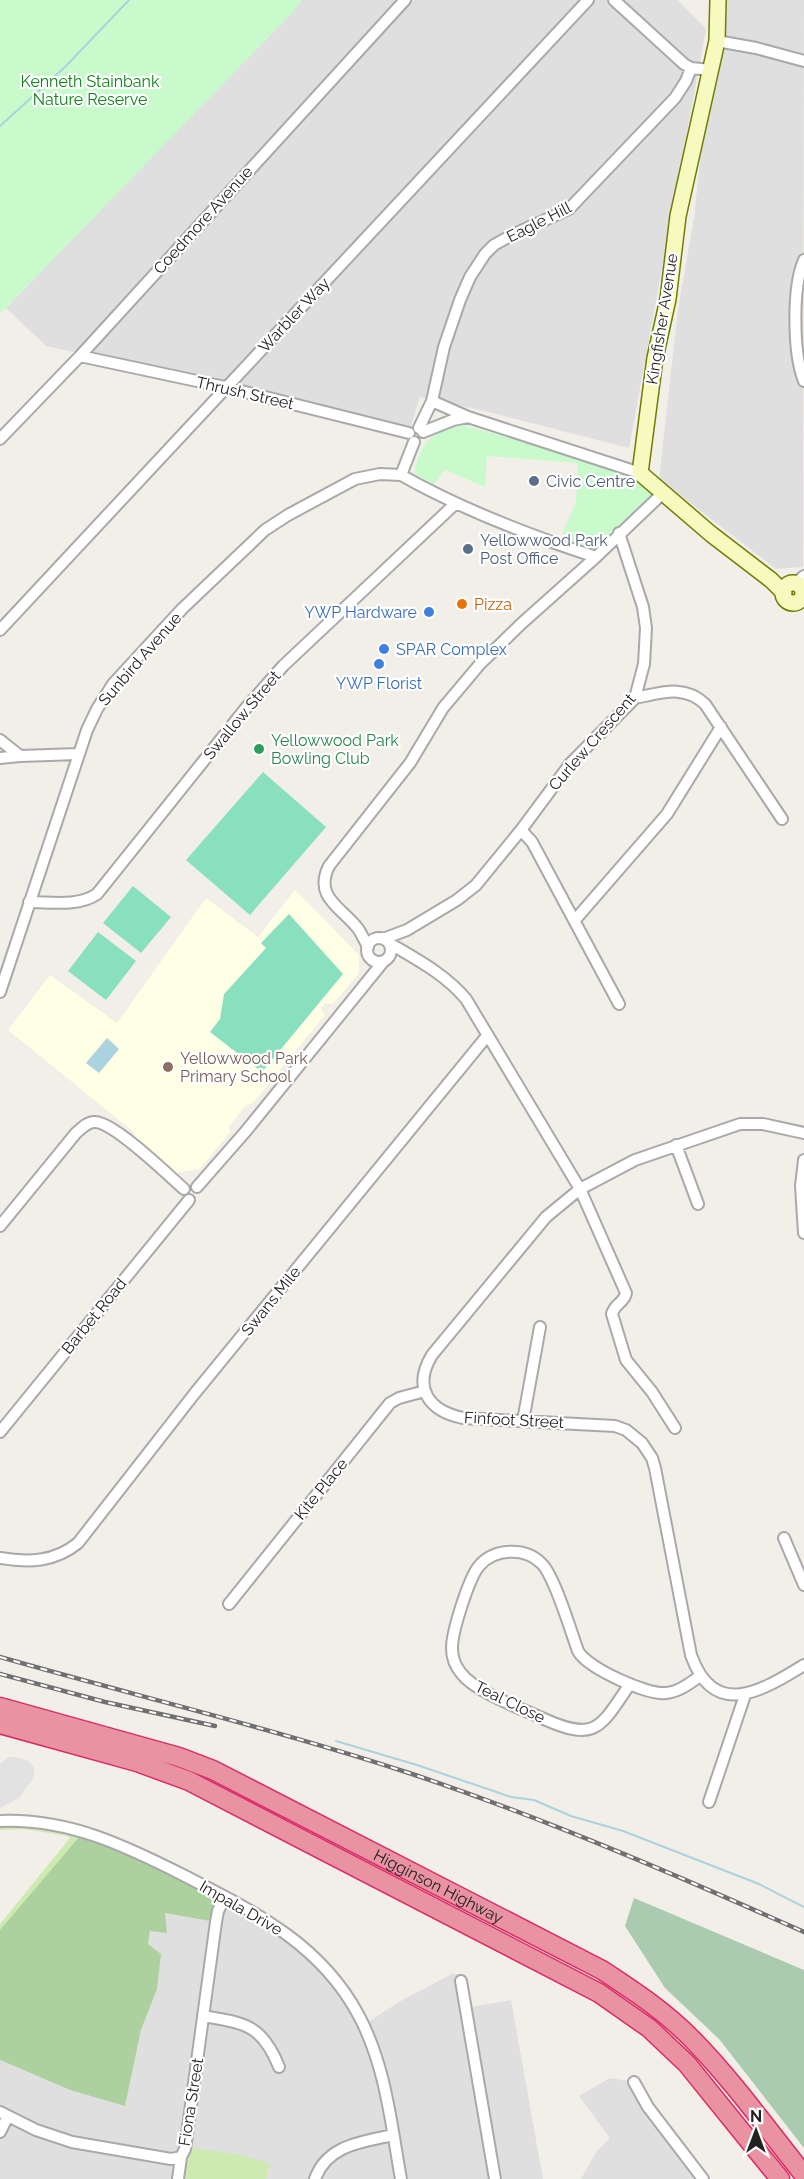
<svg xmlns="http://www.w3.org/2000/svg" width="804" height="2179" font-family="Raleway,sans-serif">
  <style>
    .residential { fill: #e0dfdf }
    .education { fill: #ffffe5 }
    .grass { fill: #cdebb0 }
    .forest { fill: #add19e }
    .cemetery { fill: #aacbaf }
    .park { fill: #c8facc }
    .pitch { fill: #88e0be }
    .parking { fill: #e2e2e2 }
    .water { fill: #aad3df }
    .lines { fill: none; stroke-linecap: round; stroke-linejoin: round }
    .stream { stroke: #aad3df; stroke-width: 2 }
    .street-casing { stroke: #a9a9a9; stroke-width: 14 }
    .secondary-casing { stroke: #707d05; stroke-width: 18 }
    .highway-casing { stroke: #dc2a67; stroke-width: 21 }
    .street { stroke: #fff; stroke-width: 10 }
    .secondary { stroke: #f7fabf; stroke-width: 15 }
    .highway { stroke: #e892a2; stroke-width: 18 }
    .rail-casing { stroke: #707070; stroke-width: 4.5 }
    .rail { stroke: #fff; stroke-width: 2; stroke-dasharray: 7; stroke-linecap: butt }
    .service-dot { fill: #5c6f8a; stroke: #fff; stroke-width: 2 }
    .food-dot { fill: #e8710a; stroke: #fff; stroke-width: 2 }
    .shop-dot { fill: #3f7fe0; stroke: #fff; stroke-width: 2 }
    .leisure-dot { fill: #2e9e5b; stroke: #fff; stroke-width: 2 }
    .education-dot { fill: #8d6e63; stroke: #fff; stroke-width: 2 }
    .labels { text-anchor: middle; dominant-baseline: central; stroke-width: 4.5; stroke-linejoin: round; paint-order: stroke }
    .park-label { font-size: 16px; fill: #0c8416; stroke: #fff }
    .street-label { font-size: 16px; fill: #222; stroke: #fff }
    .service-label { font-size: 16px; fill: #4e5e75; stroke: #fff; text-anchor: start }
    .food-label { font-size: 16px; fill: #c56008; stroke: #fff; text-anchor: start }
    .shop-label { font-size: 16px; fill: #366cbe; stroke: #fff; text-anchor: end }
    .leisure-label { font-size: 16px; fill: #27864d; stroke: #fff; text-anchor: start }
    .education-label { font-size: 16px; fill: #785e54; stroke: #fff; text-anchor: start }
  </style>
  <rect width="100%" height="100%" fill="#f2efe9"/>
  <path class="residential" d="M302 0H678L706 29 629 448 485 411 420 397 411 426 46 346 6 308Z
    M717 0H804L803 567 776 569 659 479 678 309 694 218Z
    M225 1896 304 1947 363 2025 404 1999 452 1974H461L466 2008 511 2000 543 2179H266L270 2163 173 2179H0V2060L70 2090 125 2105 141 2030 157 1989 148 1944 150 1931 165 1913Z
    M610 2078 634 2082 703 2179H581L596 2152 610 2138 579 2096Z"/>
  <path class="education" d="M295 890 359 955V973L333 1004 325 1003 321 1009 325 1015 253 1103 245 1106 228 1128 231 1131 200 1169 174 1173 132 1138 135 1133 8 1030 50 975 117 1023 206 898 258 937Z"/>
  <path class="grass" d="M0 1821 84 1831 0 1930V1924L70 1838 68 1836 23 1829 0 1830Z
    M185 2147 236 2154 270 2163 266 2179H173Z"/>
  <path class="forest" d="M84 1831 225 1896 216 1922 165 1913 167 1933 150 1931 148 1944 161 1954 157 1989 141 2030 125 2106 70 2090 0 2060V1930Z"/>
  <path class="cemetery" d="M634 1898 804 1970V2148L719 2039 665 1988 625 1926Z"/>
  <path class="park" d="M0 0H302L292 13 0 314Z
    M462 425 635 471 657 492 591 554 560 540 576 502 578 463 487 456 485 487 445 470 433 484 414 473C421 442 431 432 462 425Z"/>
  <path class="pitch" d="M263 772 326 827 250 915 186 860Z
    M133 886 171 917 141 953 103 923Z
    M289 914 343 974 262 1072 210 1032 220 1019 224 994 266 948 261 943Z
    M98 932 136 961 106 1000 68 971Z"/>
  <path class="parking" d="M8 1757H16L29 1761 34 1767V1777L19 1798 0 1808V1764Z"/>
  <path class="water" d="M107 1038 119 1049 99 1073 86 1063Z"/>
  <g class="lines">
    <path class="stream" d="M0 126 66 66 129 0
      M336 1741 417 1765 511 1797 534 1800 571 1816 623 1831 759 1884 804 1907"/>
    <defs>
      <path id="street" d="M614 0 684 64 691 68 711 70
        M717 41 756 48 804 61
        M804 260C792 287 793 354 804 381
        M80 356 225 387 409 433
        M432 401 468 417 640 473
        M419 428 432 401 444 347 460 300 470 277 485 254 494 245 510 236 569 209 675 98 686 81 691 68
        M423 432 453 420 468 417
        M0 439 80 356 405 0
        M401 475C463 510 528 535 596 557
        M795 584 804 576
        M0 630 588 0
        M635 698C661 693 684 684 705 704L782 819
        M0 740 20 756 78 754
        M0 758 20 756
        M521 830 532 842 619 1004
        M29 902C51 902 78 907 97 894L246 708 283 666 455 504
        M575 920 667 814 721 727
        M367 950a12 12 0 1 1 24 0a12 12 0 1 1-24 0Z
        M383 939 407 930 457 900 476 885 521 830 570 764 635 698 644 664 646 628 643 607 619 533
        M389 943C416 959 445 974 466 999L580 1189 626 1293C625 1302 614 1304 612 1314L626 1360 652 1392 675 1428
        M368 947C365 941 362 935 359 930 343 908 313 898 329 866L410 763 443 708 480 664 521 624 596 557 662 494
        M0 992 87 730 97 709 113 684 182 609 265 530 288 515 355 479 380 474 401 475 414 442
        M804 1133 763 1124H740L635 1160 580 1189 546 1217 432 1355C412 1388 429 1411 463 1418L615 1426 626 1430 642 1443 652 1458 655 1468 691 1655C714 1720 762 1691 804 1665
        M676 1145 698 1204
        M804 1160 801 1186 804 1233
        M197 1187 246 1131 383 962
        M0 1226 76 1133C81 1129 88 1121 95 1122 114 1122 168 1175 184 1189
        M523 1421 540 1327
        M0 1432 189 1200
        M784 1538 804 1585
        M0 1558C28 1563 55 1562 78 1543L195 1393 487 1036
        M229 1604 390 1403 399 1398 425 1391
        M630 1684C601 1726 597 1743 544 1719 522 1709 475 1692 461 1673 455 1666 452 1657 452 1648 452 1631 469 1578 479 1566 494 1548 525 1547 541 1563 554 1574 571 1632 578 1651 587 1668 647 1695 666 1693 679 1692 690 1683 700 1676
        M709 1802 745 1695
        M0 1821C68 1818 126 1846 185 1876 255 1912 321 1944 359 2016 386 2067 391 2124 401 2179
        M461 1981 495 2179
        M203 2016C244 2023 262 2024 279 2067
        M634 2082 648 2107 703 2179
        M0 2112 36 2130 72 2142 171 2159 181 2157
        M0 2132 8 2116
        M178 2179 181 2157 185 2149 216 1922 218 1911 225 1897
        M315 2179C327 2145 362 2142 393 2135"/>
      <path id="secondary" d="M718 0 717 41 678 216 668 299 655 358 640 473 711 534 771 580 784 593
        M783 593a10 10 0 1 1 20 0a10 10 0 1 1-20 0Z"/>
      <g id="highway">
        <path id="s1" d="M0 1707 179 1757 213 1770 602 1970C634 1991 666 2012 693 2040 734 2082 768 2130 804 2175"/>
        <path d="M0 1724 137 1762 189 1781 599 1993 649 2028 687 2064 780 2179"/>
      </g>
    </defs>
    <use href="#street" class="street-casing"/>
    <use href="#secondary" class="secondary-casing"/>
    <use href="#highway" class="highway-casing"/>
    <use href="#street" class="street"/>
    <use href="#secondary" class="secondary"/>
    <use href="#highway" class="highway"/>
    <defs>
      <path id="rail" d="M0 1657C136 1696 275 1729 409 1773 544 1818 674 1874 804 1932
        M0 1674 105 1702 215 1726"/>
    </defs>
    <use href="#rail" class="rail-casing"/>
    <use href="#rail" class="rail"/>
  </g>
  <g class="service-dot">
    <circle cx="534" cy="481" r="6"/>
    <circle cx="468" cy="549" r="6"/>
  </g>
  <circle class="food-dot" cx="462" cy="604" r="6"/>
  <g class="shop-dot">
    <circle cx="429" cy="612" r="6"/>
    <circle cx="384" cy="649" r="6"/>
    <circle cx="379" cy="664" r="6"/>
  </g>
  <circle class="leisure-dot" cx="259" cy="749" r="6"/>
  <circle class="education-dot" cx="168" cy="1067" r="6"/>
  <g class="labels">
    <g class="park-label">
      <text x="90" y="81">Kenneth Stainbank<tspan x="90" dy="18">Nature Reserve</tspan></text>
    </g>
    <g class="street-label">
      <text transform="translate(203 220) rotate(-48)">Coedmore Avenue</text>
      <text transform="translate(539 222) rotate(-27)">Eagle Hill</text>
      <text transform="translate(294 315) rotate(-47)">Warbler Way</text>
      <text transform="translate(662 319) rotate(-81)">Kingfisher Avenue</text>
      <text transform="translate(245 393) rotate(13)">Thrush Street</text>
      <text transform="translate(140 659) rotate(-49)">Sunbird Avenue</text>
      <text transform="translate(242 715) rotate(-50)">Swallow Street</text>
      <text transform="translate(592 742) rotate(-49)">Curlew Crescent</text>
      <text transform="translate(271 1301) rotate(-51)">Swans Mile</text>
      <text transform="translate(94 1316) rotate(-51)">Barbet Road</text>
      <text transform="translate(514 1420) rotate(3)">Finfoot Street</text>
      <text transform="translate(321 1489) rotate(-51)">Kite Place</text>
      <text transform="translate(510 1702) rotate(26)">Teal Close</text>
      <text stroke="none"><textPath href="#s1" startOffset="476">Higginson Highway</textPath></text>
      <text transform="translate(241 1908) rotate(30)">Impala Drive</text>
      <text transform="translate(191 2102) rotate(-81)">Fiona Street</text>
    </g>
    <g class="service-label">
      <text x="546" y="481">Civic Centre</text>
      <text x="480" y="540">Yellowwood Park<tspan x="480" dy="18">Post Office</tspan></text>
    </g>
    <g class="food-label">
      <text x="474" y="604">Pizza</text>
    </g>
    <g class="shop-label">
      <text x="417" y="612">YWP Hardware</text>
      <text x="396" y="649" text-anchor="start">SPAR Complex</text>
      <text x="379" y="683" text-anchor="middle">YWP Florist</text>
    </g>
    <g class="leisure-label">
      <text x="271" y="740">Yellowwood Park<tspan x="271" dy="18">Bowling Club</tspan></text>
    </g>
    <g class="education-label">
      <text x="180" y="1058">Yellowwood Park<tspan x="180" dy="18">Primary School</tspan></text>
    </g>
  </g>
  <g transform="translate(756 2131)" stroke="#ffffff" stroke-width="4.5" paint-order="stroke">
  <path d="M0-4.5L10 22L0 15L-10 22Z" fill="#222222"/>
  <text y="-9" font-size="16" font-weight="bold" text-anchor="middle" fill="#222222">N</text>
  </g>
</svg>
